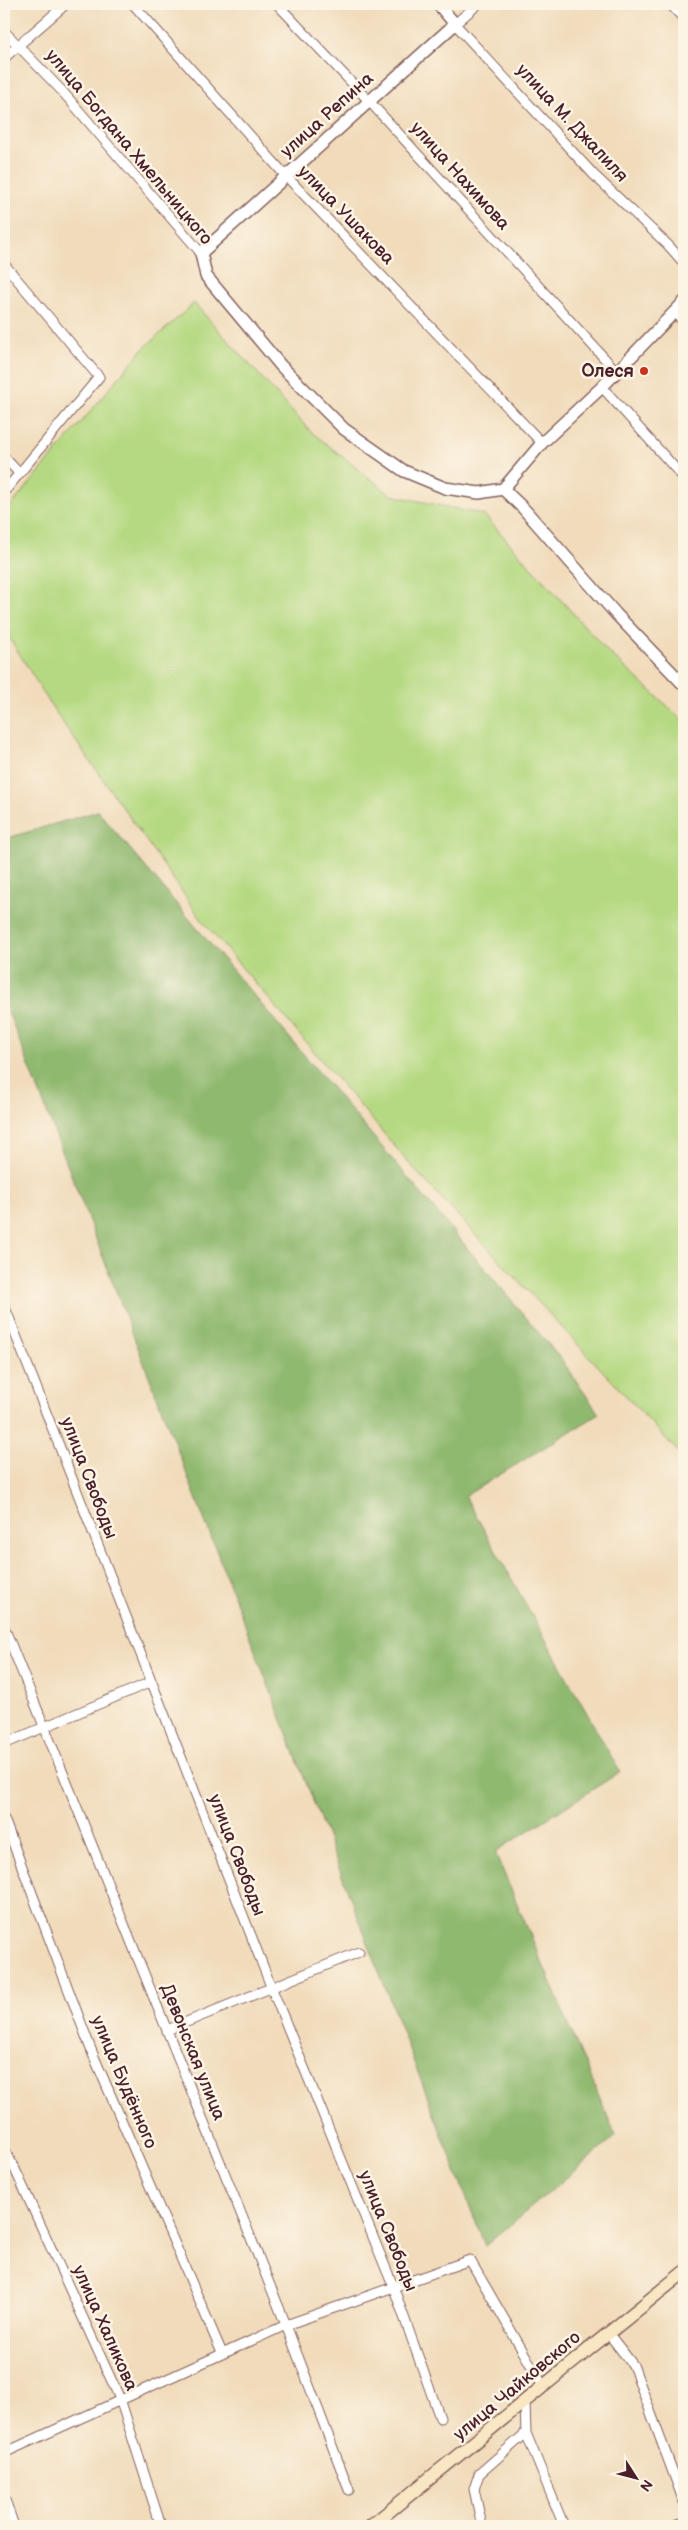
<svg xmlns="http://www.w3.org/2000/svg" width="688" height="2530" font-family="'Balsamiq Sans',sans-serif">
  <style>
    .green { fill: #b5d982; stroke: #807c56 }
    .forest { fill: #90b970; stroke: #6d6c4e }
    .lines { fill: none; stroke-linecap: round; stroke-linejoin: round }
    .minor-casing { stroke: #84615d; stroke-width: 11 }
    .tertiary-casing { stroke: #84615d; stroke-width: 14 }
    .secondary-casing { stroke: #84615d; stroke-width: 15 }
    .minor { stroke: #fff; stroke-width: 9 }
    .tertiary { stroke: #fff; stroke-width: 11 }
    .secondary { stroke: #f9e7c3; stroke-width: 12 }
    .poi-dot { fill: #c8321e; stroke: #fcf5e5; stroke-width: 2 }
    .labels { text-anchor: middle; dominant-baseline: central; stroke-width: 5; stroke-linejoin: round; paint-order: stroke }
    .street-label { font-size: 18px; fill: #4a1f2b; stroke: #fcf5e5 }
    .poi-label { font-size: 18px; font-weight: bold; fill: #4a1f2b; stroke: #fcf5e5; text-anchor: end }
  </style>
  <rect width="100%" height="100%" fill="#fcf5e5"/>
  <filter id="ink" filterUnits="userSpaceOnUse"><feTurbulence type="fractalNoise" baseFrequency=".02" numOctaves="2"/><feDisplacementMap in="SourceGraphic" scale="10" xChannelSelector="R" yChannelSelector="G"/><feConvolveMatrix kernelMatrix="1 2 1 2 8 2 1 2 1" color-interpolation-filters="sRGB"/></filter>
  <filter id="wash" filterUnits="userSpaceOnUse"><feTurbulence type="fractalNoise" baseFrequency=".0096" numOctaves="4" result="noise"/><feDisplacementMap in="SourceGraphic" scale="20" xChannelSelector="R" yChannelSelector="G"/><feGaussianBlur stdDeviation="1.12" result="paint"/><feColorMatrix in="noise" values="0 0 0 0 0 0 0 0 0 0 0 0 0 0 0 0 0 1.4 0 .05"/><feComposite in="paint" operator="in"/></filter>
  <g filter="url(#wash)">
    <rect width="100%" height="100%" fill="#f1dbbb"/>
    <path class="green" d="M194 303 310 431 391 495 484 515 608 652 684 721V1458L415 1170 204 923 54 710 4 629V514L142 350Z"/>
    <path class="forest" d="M98 811 561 1359 599 1414 465 1496 620 1772 495 1852 616 2136 485 2246 4 1001V839Z"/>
  </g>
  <g filter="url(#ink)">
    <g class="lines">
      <defs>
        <path id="minor" d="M133 4 285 175 542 443
          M277 4 369 101 617 372
          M478 4 455 24 594 175 668 245 684 263
          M670 4 684 19
          M4 31 62 91 201 253
          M4 58 66 4
          M4 264 99 377 4 492
          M675 312 684 323
          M602 387 684 478
          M4 457 19 473
          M4 1305 272 1989 393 2286 440 2418
          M4 1627 286 2325 349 2490
          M4 1744 151 1682
          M4 1819 92 2052 222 2353
          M167 2030 359 1952
          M4 2150 14 2167 120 2399 161 2526
          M608 2333 633 2365 684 2502
          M525 2403 526 2433 564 2526
          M4 2453 286 2325 470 2260 543 2386
          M4 2497 14 2526
          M482 2526 474 2489 479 2474 526 2433
          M675 2526 684 2523"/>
        <path id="tertiary" d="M438 4 455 24 201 253 206 276 281 366 344 429 404 471 445 488 479 493 503 489 523 508 616 614 684 685
          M503 489 542 443 602 387 684 302"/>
        <path id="secondary" d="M371 2526 684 2272"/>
      </defs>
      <use href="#minor" class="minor-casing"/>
      <use href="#tertiary" class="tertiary-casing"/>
      <use href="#secondary" class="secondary-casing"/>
      <use href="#minor" class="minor"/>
      <use href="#tertiary" class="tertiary"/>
      <use href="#secondary" class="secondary"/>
    </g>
  </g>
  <circle class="poi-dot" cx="644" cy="371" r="5"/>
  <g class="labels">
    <g class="street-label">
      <text transform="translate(327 115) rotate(-42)">улица Репина</text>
      <text transform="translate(572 123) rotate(47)">улица М. Джалиля</text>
      <text transform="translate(129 147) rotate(50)">улица Богдана Хмельницкого</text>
      <text transform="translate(460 176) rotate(48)">улица Нахимова</text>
      <text transform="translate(346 215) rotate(46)">улица Ушакова</text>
      <text transform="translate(89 1478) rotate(69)">улица Свободы</text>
      <text transform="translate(237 1855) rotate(69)">улица Свободы</text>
      <text transform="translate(193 2052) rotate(68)">Девонская улица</text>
      <text transform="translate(124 2082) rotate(67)">улица Будённого</text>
      <text transform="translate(388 2231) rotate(68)">улица Свободы</text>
      <text transform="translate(105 2328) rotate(66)">улица Халикова</text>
      <text transform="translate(517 2386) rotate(-40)">улица Чайковского</text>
    </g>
    <g class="poi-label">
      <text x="634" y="371">Олеся</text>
    </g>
  </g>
  <rect width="688" height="2530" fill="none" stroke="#fcf5e5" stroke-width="20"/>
  <g transform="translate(636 2478) rotate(126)" stroke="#fcf5e5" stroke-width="4" paint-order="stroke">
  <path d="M0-4L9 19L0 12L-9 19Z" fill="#4a1f2b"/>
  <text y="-8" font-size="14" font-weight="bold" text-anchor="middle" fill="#4a1f2b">N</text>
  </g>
</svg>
